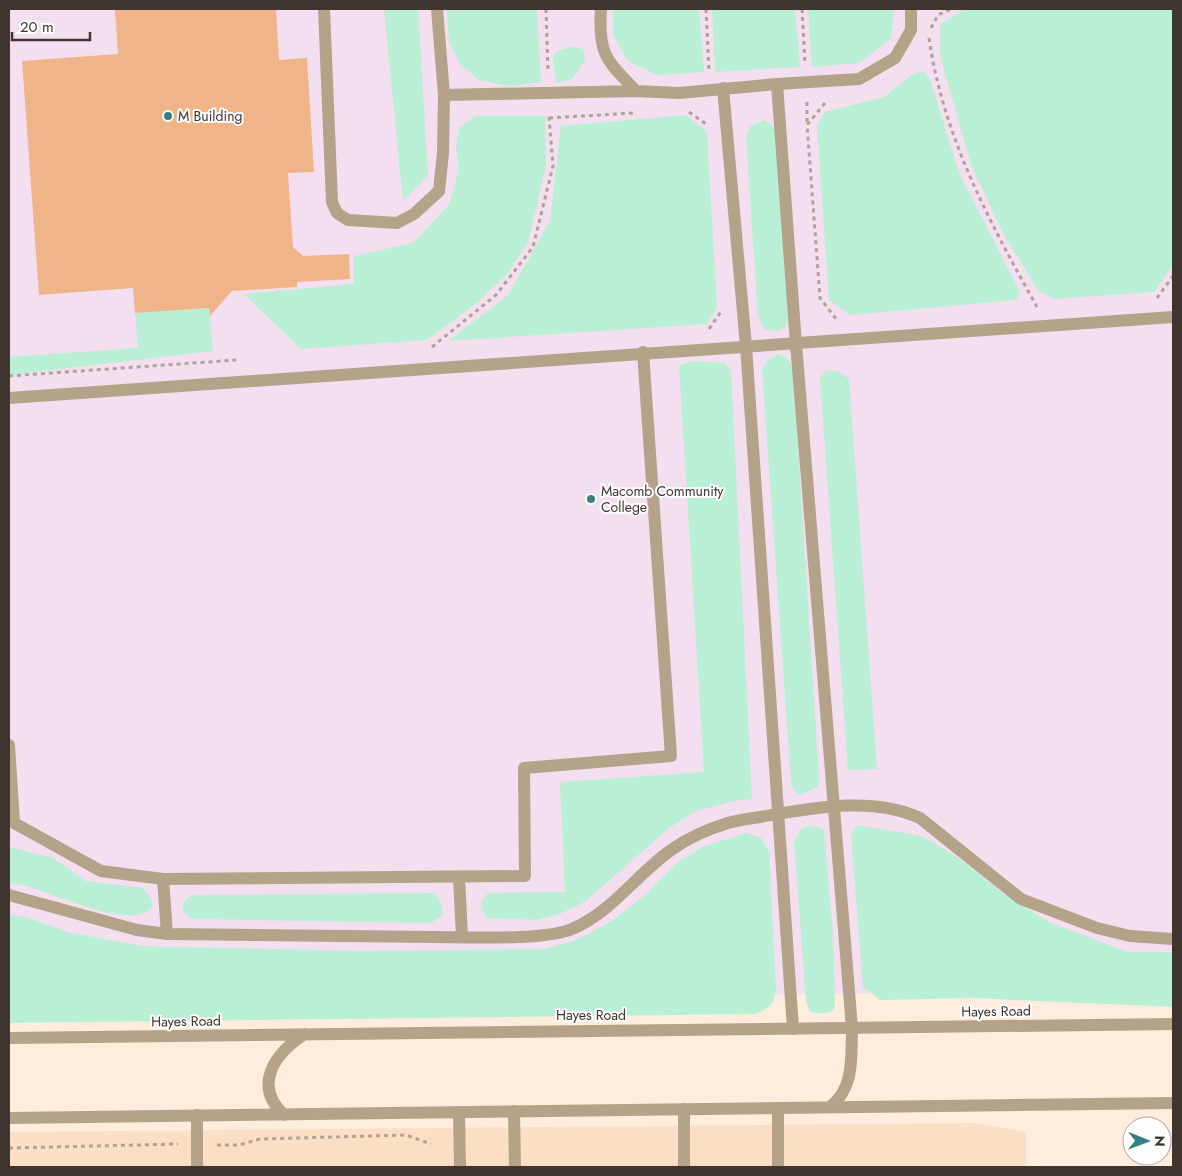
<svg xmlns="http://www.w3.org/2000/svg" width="1182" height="1176" font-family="Jost,sans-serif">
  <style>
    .built { fill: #fadfc5 }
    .education { fill: #f3dfef }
    .green { fill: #b9efd5 }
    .building { fill: #f0b489 }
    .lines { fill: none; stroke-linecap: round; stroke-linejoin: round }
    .path { stroke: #b0a296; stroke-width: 3; stroke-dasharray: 4 4; stroke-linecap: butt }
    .service { stroke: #b4a289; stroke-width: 12 }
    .tertiary { stroke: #b4a289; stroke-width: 12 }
    .poi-dot { fill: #378082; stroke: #fdfdfd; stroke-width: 2 }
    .labels { text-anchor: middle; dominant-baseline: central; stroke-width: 4; stroke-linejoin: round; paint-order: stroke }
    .poi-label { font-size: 14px; fill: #3e352e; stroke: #fdfdfd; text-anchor: start }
    .street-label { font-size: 14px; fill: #3e352e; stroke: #fdfdfd }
  </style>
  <rect width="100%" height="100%" fill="#feecdd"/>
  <path class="built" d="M975 1123 1026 1132V1167H9V1132Z"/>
  <path class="education" d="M9 9H1173V989L9 1006Z"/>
  <path class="green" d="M384 9H418L428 175 403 201Z
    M447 9H537L541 82 507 86 479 80 459 63 449 41Z
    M613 9H699L704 72 657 75 628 61 613 35Z
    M712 9H795L800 67 715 72Z
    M808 9H894L891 39 859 63 812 67Z
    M965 9H1173V265L1154 292 1054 299 1038 290 1004 235 971 165 940 55V24Z
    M570 47 583 49 585 60 572 79 556 83 553 57 557 51Z
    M923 71 930 79 960 175 1020 292 1016 300 850 315 829 300 817 125 825 112 884 97 912 75Z
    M686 115 707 132 717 308 707 324 448 341 508 295 550 221 561 126Z
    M476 116H545L546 166 528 242 509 272 479 301 427 340 301 349 244 294 354 284V256L413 243 449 205 459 169 456 145 459 128Z
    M764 120 773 126 778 133 789 318 785 328 776 331 764 329 758 316 746 136 750 126Z
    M209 308 213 351 9 375V357L138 348 135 313Z
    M778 354 787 358 793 367 819 778 818 786 801 795 794 791 791 781 762 369 768 360Z
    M694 361 725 363 731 371 752 799 734 801 696 811 669 828 586 901 562 913 537 920 487 918 482 910 481 902 488 893 565 892 560 782 704 772 679 365Z
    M826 370 838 371 849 379 877 769 848 770 820 378Z
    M857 825 922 836 960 859 1005 895 1051 923 1128 952H1173V1007L971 998 880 1000 863 987 851 835Z
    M807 826 819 827 824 831 833 935 835 1007 831 1012C823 1013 815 1015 809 1010L806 1001 794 841 801 830Z
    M746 833 761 838 769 851 776 989C774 1006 770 1008 754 1014L9 1023V915L26 917 68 932 141 946 359 951 546 949 576 940 612 921 645 895 677 863 702 847Z
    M9 847 53 858 85 881 143 888 151 898 153 905C133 938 39 883 9 883Z
    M433 893 441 902 443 915 431 923 192 919 184 913 182 905 191 895Z"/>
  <path class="building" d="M115 9H276L279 60 307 58 314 172 288 173 293 247 303 256 349 254 350 279 297 282V287L232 291 210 316 209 308 135 313 133 288 39 295 22 61 118 54Z"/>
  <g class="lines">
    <path class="path" d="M546 9 548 73
      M706 9 709 71
      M802 9 805 63
      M931 28 938 15 951 9
      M929 38C943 136 989 221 1037 307
      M807 102V123
      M825 103 807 125 820 298 837 320
      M689 112 706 124
      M549 118 634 113
      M1157 298 1173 276
      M709 329 722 310
      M432 347 496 295 533 247 553 166 549 117
      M9 376 236 360
      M217 1145H239L260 1139 406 1135 431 1144
      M9 1148 178 1144"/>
    <path class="service" d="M324 9 332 202 337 213 348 220 397 223 414 214 439 191 443 153 444 95
      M437 9 444 95 636 91
      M601 9C598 54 606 60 636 91L679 93 777 84 859 79 895 58 911 30V9
      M777 84 796 344 852 1028C851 1056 855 1088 830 1107
      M723 88 746 346 793 1029
      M9 398 1173 317
      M9 745 14 823 101 871 163 879 167 934
      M459 877 462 937
      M163 879 525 876 524 768 671 756 643 352
      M9 895 137 930 167 934C255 935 344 936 433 937 467 937 543 941 572 929 612 912 636 875 671 850 688 838 708 829 728 823 741 819 757 818 771 815 819 807 874 797 920 818L1021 899 1097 928 1130 936 1173 939
      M514 1111 515 1167
      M459 1112 460 1167
      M197 1115V1167
      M684 1167V1109
      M778 1167V1108"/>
    <path class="tertiary" d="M9 1038 1173 1024
      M284 1115C252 1085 275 1053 305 1034
      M9 1118 1173 1103"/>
  </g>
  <g class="poi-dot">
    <circle cx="168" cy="116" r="5"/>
    <circle cx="591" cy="499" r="5"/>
  </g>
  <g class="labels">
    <g class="poi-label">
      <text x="178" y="116">M Building</text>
      <text x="601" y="491">Macomb Community<tspan x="601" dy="16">College</tspan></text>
    </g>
    <g class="street-label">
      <text transform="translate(996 1011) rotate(-1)">Hayes Road</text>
      <text x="591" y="1015">Hayes Road</text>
      <text transform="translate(186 1021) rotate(-1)">Hayes Road</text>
    </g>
  </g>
  <rect width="1182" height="1176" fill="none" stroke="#3e352e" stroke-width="20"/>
  <g transform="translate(1147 1141) rotate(91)"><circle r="24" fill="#fdfdfd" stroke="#b1adaa"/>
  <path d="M0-4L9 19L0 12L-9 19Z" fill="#378082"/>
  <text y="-8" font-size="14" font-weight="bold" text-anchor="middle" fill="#3e352e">N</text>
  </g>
  <path d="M12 32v8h78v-8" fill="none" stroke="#3e352e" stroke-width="2.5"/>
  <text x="20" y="32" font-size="15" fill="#3e352e" stroke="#fdfdfd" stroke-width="4" paint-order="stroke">20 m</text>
</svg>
